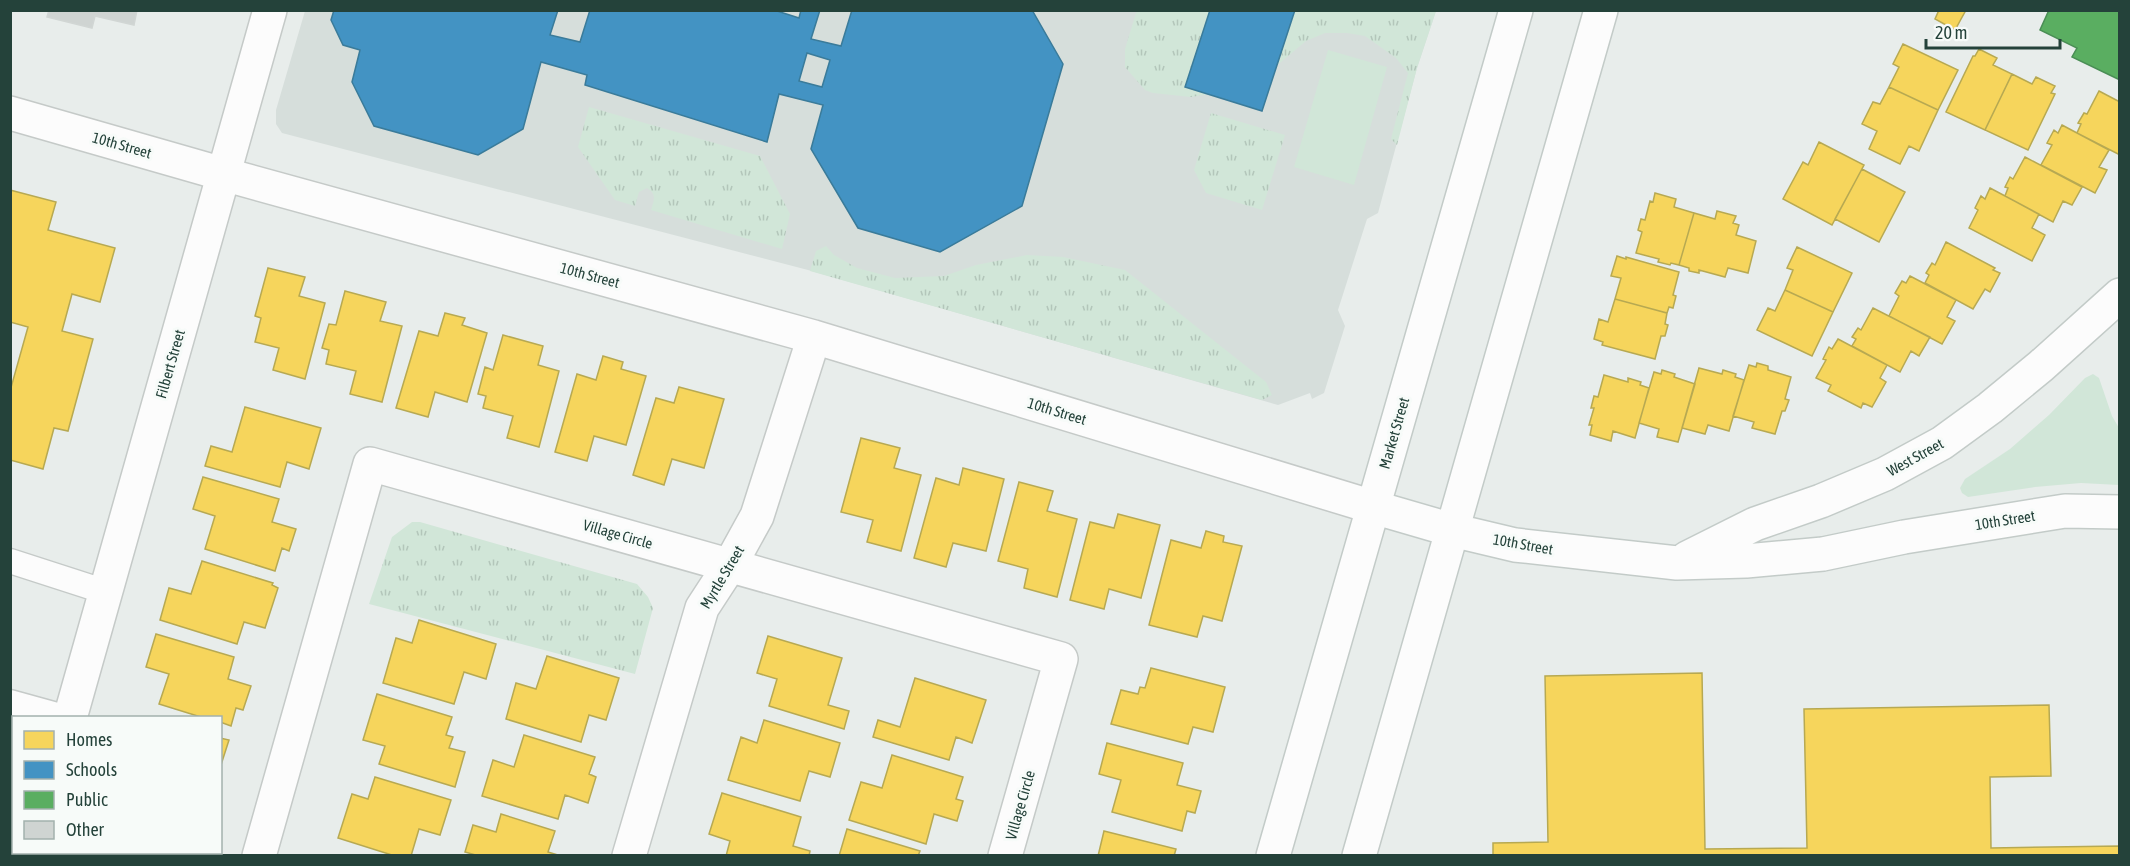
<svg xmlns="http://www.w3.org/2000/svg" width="2130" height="866" font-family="'Asap Condensed',sans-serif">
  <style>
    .built { fill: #d6dedb }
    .grass { fill: url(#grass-tufts) }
    .garden { fill: #d1e6d8 }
    .homes { fill: #f6d55c; stroke: #b7a952; stroke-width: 1.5 }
    .schools { fill: #4393c3; stroke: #3a7b9a; stroke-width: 1.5; fill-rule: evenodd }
    .public { fill: #5aae61; stroke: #4a8e55; stroke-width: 1.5 }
    .building { fill: #cfd4d2; stroke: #d1d6d4; stroke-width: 1.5 }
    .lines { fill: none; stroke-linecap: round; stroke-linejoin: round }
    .service-casing { stroke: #c5cac8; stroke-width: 27 }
    .minor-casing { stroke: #c5cac8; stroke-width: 36 }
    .secondary-casing { stroke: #c3cbc8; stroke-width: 36 }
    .service { stroke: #fcfcfc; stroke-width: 24 }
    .minor { stroke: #fcfcfc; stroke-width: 33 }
    .secondary { stroke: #fcfcfc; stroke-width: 33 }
    .labels { text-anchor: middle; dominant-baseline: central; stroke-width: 6; stroke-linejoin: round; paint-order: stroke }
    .street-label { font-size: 15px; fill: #24423a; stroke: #f7fbf9 }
  </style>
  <defs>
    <pattern id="grass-tufts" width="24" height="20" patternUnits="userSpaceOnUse" patternTransform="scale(1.5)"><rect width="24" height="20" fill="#d1e6d8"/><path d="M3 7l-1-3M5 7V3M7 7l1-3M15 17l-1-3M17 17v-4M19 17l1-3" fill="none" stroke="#b3c6ba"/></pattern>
  </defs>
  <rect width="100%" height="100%" fill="#e8edeb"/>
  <path class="built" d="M305 11H1436L1417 68 1378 213 1367 219 1338 310 1345 326 1324 393 1312 399 1310 393 1278 405 808 270 282 133 276 124V110Z"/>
  <path class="grass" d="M1138 11H1436L1417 68 1397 145 1391 139 1408 73 1396 58 1365 36 1347 33H1325L1306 41 1269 72 1215 93 1191 97 1153 93 1145 90 1125 67V49L1136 13Z
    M589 107 760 156 790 214 782 249 651 210C654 200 657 194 647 188L639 192 635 206 615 200 578 147Z
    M1211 113 1285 135 1262 210 1206 193 1194 170Z
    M826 246 834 255 857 268 895 278 944 276 976 265 1027 255 1063 257 1125 270 1266 382 1272 395 1262 400 810 271 816 251Z
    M412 522H420L637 584 648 597 653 608 635 674 369 604 392 537Z"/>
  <path class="garden" d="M1328 50 1387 67 1354 185 1294 167Z
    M2093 374 2099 378 2112 416 2119 428V485L2081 483 2035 487 1968 497 1962 493 1960 488 1965 479 2010 449 2049 415 2085 378Z"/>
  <path class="homes" d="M1939 10H1966L1955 30 1935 19Z
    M1903 44 1958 70 1938 110 1889 87 1899 67 1893 64Z
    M1979 49 1997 58 1993 65 2012 74 1985 130 1946 112 1973 56H1975Z
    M2012 74 2032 84 2036 77 2055 86 2051 93 2055 94 2028 150 1985 130Z
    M1889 87 1938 110 1919 151 1909 146 1900 164 1869 149 1877 131 1862 124 1873 102 1880 104Z
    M2099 91 2120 102V155L2077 133 2081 124 2078 123 2084 113 2087 114Z
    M2062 125 2109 150 2099 167 2107 170 2095 193 2041 165 2052 145 2047 143 2054 130 2058 133Z
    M1819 142 1864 165 1832 225 1783 199 1803 162 1808 165Z
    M2025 157 2082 187 2072 205 2063 201 2053 222 2005 196 2008 188 2005 187 2010 177 2013 179Z
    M1862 169 1905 192 1879 242 1835 219Z
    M1990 188 2039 214 2032 228 2045 235 2032 261 1969 228 1978 210 1975 208 1981 196 1985 199Z
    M10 190 56 202 48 230 115 248 100 302 72 294 62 331 93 339 68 431 54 428 43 469 10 460V391L28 327 10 322Z
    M1655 193 1676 199 1674 207 1694 213 1679 265 1671 263 1670 265 1658 262 1659 259 1636 253 1642 232 1638 230 1641 219 1645 220 1650 201 1653 202Z
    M1717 211 1736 216 1733 223 1739 225 1736 235 1756 241 1748 273 1728 268 1725 277 1699 270V273L1689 271V268L1679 265 1694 213 1715 219Z
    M1946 242 1995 268 1993 270 2000 273 1990 292 1985 289 1973 309 1925 283 1929 275 1926 273 1932 263 1935 265Z
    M1797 247 1852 273 1833 312 1785 290 1793 270 1787 268Z
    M1617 256 1626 259V257L1679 272 1673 295 1676 296 1673 308 1669 307 1667 313 1615 299 1621 278 1611 276Z
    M268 268 305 277 299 296 325 303 305 379 273 370 279 348 255 342 261 318 255 316Z
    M1910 276 1956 300 1947 317 1955 321 1942 344 1889 316 1899 296 1895 293 1902 281 1906 283Z
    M1785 290 1833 312 1812 356 1757 330 1768 308 1775 311Z
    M345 291 386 302 380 321 402 326 382 402 350 394 356 371 326 364 329 350 322 348 329 324 336 325Z
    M1615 299 1667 313 1665 324 1668 325 1665 336H1661L1655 359 1602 345 1603 342 1594 339 1599 319 1608 322Z
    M1873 308 1930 337 1919 356 1911 351 1900 372 1852 346 1856 339 1852 337 1858 328 1861 330Z
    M445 313 465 318 462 325 487 333 467 402 435 392 428 417 396 408 419 331 438 336Z
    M503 335 543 346 538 365 559 371 539 447 507 438 513 416 483 408 486 396 478 394 485 367 493 370Z
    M1838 339 1887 365 1880 378 1886 382 1872 407 1863 403 1861 408 1828 391 1831 385 1816 378 1826 360 1823 359 1829 347 1832 349Z
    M603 356 623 362 621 369 646 376 626 445 594 436 587 461 555 452 577 374 596 380Z
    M1757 363 1768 366V370L1791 377 1785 399 1789 400 1785 411H1782L1775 434 1752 428 1754 422 1733 416 1749 365 1756 367Z
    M1699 368 1722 374 1723 370 1736 374 1735 377 1744 380 1729 431 1708 425 1705 434 1682 428Z
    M1662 370 1675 374 1674 377 1695 384 1678 442 1657 437 1659 429 1639 423 1654 372 1661 374Z
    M1604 375 1628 382V378L1641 382 1640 385 1649 388 1635 438 1613 431 1611 441 1590 435 1592 425H1589L1594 408H1591L1594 396 1598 397Z
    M679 387 724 399 704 468 672 459 664 485 633 475 656 398 674 403Z
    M245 407 321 428 309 469 287 462 280 487 205 466 211 446 232 452Z
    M861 438 900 448 894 468 921 475 901 551 867 542 873 520 841 512Z
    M963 468 1004 479 986 551 953 543 946 567 914 558 936 478 959 485Z
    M203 477 279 499 272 522 296 529 289 551 282 548 275 571 205 549 215 516 193 509Z
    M1019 482 1053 491 1047 511 1077 519 1057 597 1024 588 1028 569 998 561Z
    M1118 514 1160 525 1141 598 1109 589 1104 609 1070 600 1090 522 1114 528Z
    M1206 531 1224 536 1223 542 1242 546 1222 621 1203 616 1197 637 1149 625 1171 540 1201 548Z
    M202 561 273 583 272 585 278 588 265 628 244 622 237 644 160 620 169 588 191 594Z
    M419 620 496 644 486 679 464 672 454 704 383 683 396 638 412 643Z
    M156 634 234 657 228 679 251 686 243 710 236 708 231 726 220 722V718H204L159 704 169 674 146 667Z
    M768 636 842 658 828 705 849 711 844 729 769 706 777 679 757 673Z
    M547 656 619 678 606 720 589 715 581 742 506 719 516 683 536 689Z
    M1151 668 1225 687 1213 732 1193 727 1188 744 1111 724 1121 690 1138 694 1140 687 1145 688Z
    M1702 673 1705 849 1807 848 1804 709 2049 705 2051 776 1990 777 1991 848 2120 846V856H1493V843L1548 842 1545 676Z
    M915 678 986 700 972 743 956 737 949 760 873 737 878 720 900 727Z
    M377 694 452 717 446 735 453 737 449 748 465 752 455 787 379 764 385 746 363 740Z
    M764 720 840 743 830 777 809 771 800 801 728 780 741 737 757 743Z
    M524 735 595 757 589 774 596 777 588 803 565 795 558 819 482 796 493 760 514 767Z
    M220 738 229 740 220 768Z
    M1107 743 1183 763 1177 785 1201 791 1195 813 1187 811 1182 831 1112 812 1121 780 1099 774Z
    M892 755 963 777 956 799 963 801 957 821 934 814 926 844 849 820 861 782 882 788Z
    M375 777 451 800 440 835 419 829 411 856H395L338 838 352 794 368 799Z
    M722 793 801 817 793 846 810 851 809 856H726L730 841 709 834Z
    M501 814 555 831 548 852 561 856H479L465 852 473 825 496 832Z
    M847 829 920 851 918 856H839Z
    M1104 831 1176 849 1174 856H1098Z
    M117 852H198L197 856H116Z"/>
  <path class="schools" d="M334 10H558L550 35 580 42 590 10H774L799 18 801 10H820L811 39 841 46 852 10H1032L1063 64 1022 206 940 252 858 228 811 149 823 105 779 94 767 142 585 85 587 75 541 62 523 129 478 155 374 126 352 82 360 50 343 45 331 20ZM807 53 830 60 822 87 799 81Z
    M1210 10H1295L1262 111 1185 87Z"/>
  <path class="public" d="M2049 10H2120V80L2072 57 2077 48 2040 30Z"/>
  <path class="building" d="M49 10H137L134 25 95 16 92 28 47 17Z"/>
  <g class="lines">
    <defs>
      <path id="service" d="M10 561 106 592
        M10 702 68 718"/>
      <path id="minor" d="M10 113 223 174 814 337 1373 507
        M70 718 270 10
        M31 856 32 852
        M259 856 370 464 1061 659 1005 856
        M629 856 702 608 730 565 757 516 814 337"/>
      <path id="secondary" d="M1373 507 1452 530 1515 545 1677 563 1746 561 1823 554 1904 537 2065 511 2120 512
        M1687 558 1755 524 1821 501 1885 474 1942 443 1990 408 2041 366 2120 295
        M1273 856 1516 10
        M1359 856 1601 10"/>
    </defs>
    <use href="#service" class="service-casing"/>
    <use href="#minor" class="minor-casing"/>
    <use href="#secondary" class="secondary-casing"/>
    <use href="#service" class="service"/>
    <use href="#minor" class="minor"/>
    <use href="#secondary" class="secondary"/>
  </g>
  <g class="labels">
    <g class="street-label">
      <text transform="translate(122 145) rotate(16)">10th Street</text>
      <text transform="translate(590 275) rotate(15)">10th Street</text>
      <text transform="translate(170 364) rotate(-74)">Filbert Street</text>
      <text transform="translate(1057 411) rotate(17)">10th Street</text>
      <text transform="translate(1394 433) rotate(-74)">Market Street</text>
      <text transform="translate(1915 457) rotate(-29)">West Street</text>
      <text transform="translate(2005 520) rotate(-9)">10th Street</text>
      <text transform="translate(618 534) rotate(16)">Village Circle</text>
      <text transform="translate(1523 544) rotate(10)">10th Street</text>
      <text transform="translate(722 577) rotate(-59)">Myrtle Street</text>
      <text transform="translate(1020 805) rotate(-74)">Village Circle</text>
    </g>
  </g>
  <rect width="2130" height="866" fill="none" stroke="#24423a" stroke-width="24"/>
  <rect x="12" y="716" width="210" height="138" fill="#f7fbf9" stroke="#a3b1ad" stroke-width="1.5"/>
  <rect x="24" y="731" width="30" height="18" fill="#f6d55c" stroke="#a3b1ad" stroke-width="1.5"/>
  <text x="66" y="746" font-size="18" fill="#24423a">Homes</text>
  <rect x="24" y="761" width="30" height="18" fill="#4393c3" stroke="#a3b1ad" stroke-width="1.5"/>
  <text x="66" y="776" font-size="18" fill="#24423a">Schools</text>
  <rect x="24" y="791" width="30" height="18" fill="#5aae61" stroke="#a3b1ad" stroke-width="1.5"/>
  <text x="66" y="806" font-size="18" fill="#24423a">Public</text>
  <rect x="24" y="821" width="30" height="18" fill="#cfd4d2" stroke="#a3b1ad" stroke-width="1.5"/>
  <text x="66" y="836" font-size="18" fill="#24423a">Other</text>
  <path d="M1926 39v9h134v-9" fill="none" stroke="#24423a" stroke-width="3"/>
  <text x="1935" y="39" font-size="18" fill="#24423a" stroke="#f7fbf9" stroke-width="4.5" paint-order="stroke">20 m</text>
</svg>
